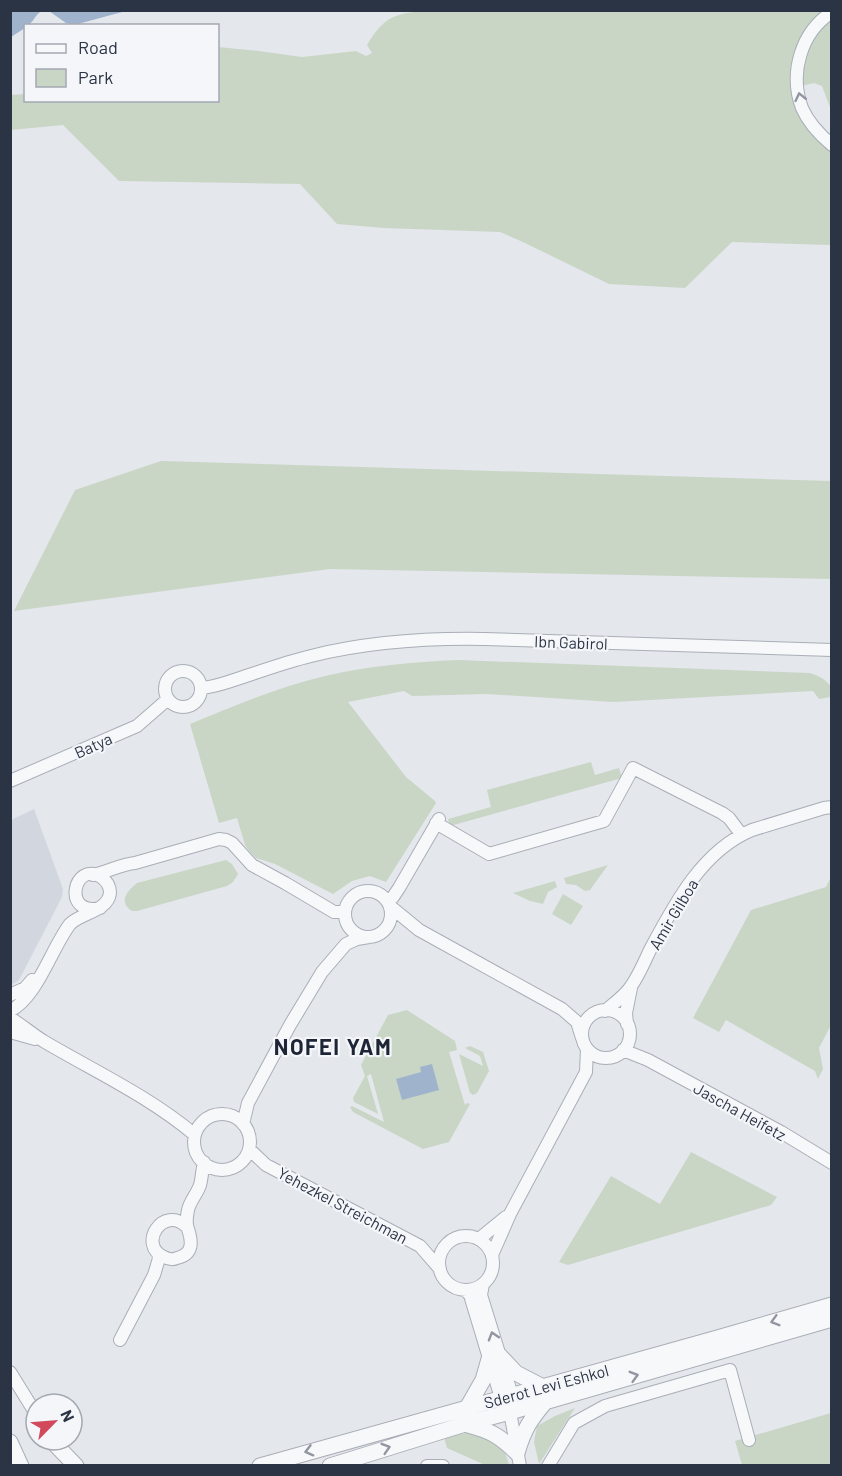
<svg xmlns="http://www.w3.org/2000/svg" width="842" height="1476" font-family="Barlow,sans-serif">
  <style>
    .built { fill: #d2d6de }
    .green { fill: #c9d6c5 }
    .water { fill: #9fb4cc }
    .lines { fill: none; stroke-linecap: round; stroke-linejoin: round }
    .minor-casing { stroke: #a9aeb7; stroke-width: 14 }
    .tertiary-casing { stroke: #a9aeb7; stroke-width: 17 }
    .minor { stroke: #f7f8fa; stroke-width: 12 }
    .tertiary { stroke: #f7f8fa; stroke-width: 15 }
    .oneway { stroke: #9196a0 }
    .labels { text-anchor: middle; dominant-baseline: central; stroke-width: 4.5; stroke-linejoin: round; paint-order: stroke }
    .street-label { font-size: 16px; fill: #2b3445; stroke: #f4f6f9 }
    .district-label { font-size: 22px; font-weight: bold; letter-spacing: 1.5px; fill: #1d2536; stroke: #f4f6f9 }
  </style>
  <rect width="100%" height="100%" fill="#e4e7ec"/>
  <path class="built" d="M34 809 63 889 62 897 19 980 11 985V820Z"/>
  <path class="green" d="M429 10 823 11C816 16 808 23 804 31 791 54 790 108 807 129 814 138 824 144 831 151V245L732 242 685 288 609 284 523 242 500 232 384 228 337 224 300 184 119 181 63 125 11 130 10 95 25 94 26 100H218V47L259 51 302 57 356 51 366 56 372 53 367 45C385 15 395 14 429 10Z
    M831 17V110L822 86 814 83 801 86 804 59 814 35Z
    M161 461 831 481V579L330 569 14 611 75 490Z
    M458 660 809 673C819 675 824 679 831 686V697L819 699 813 691 613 702 487 694 412 696 404 691 348 702 406 777 435 801 436 803 386 882 370 876 352 881 333 894 275 864 256 858 249 851 245 845 237 818 219 823 190 724C234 706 278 687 325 676 368 666 413 662 458 660Z
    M591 762 595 775 619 768 622 778 450 826 448 819 491 807 487 790Z
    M226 860 232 864 238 874 233 882 227 886 137 911H132C118 902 127 891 137 883Z
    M608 865 590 890 585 891 576 885 566 884 564 878Z
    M831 877V1025L819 1048 823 1069 818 1079 815 1071 726 1020 719 1032 693 1018 751 910 826 887Z
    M555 881 557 887 548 892 543 904 530 901 513 893Z
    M563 894 583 906 571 925 552 914Z
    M407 1010 455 1041 457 1050 449 1052 465 1105 467 1103 470 1104 449 1142 423 1149 353 1112 350 1107 352 1106 384 1122 371 1074 367 1076 378 1114 354 1102 353 1098 365 1076 361 1065 388 1015Z
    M470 1046 483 1052 489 1071 477 1093 473 1095 470 1093 459 1054 483 1066 480 1056 465 1048Z
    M691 1152 777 1197 771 1205 568 1265 559 1262 611 1176 660 1204Z
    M575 1408 539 1464 534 1442 537 1426 555 1416Z
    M831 1413V1465H742L735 1441Z
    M472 1432 503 1446 509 1465H485L447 1448 444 1437Z"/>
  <path class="water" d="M11 10H42V11C35 14 33 24 26 26L25 28 11 37Z
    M49 11H126L74 25 66 23Z
    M432 1064 439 1090 402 1100 396 1079 421 1072 420 1067Z"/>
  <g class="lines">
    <defs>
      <path id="minor" d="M832 12C801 32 789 73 802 108 808 122 820 135 832 145
        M165 689a18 18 0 1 1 36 0a18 18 0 1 1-36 0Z
        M201 688C218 687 233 680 249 675 270 668 290 661 311 656 367 642 426 638 484 639L832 650
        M10 781 137 726 168 699
        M436 823 489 854 604 821 633 768 722 813 729 818 741 834
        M93 875C108 872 121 864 135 863L219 839 226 840 232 843 252 865 285 883 334 912H345
        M345 914a23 23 0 1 1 46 0a23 23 0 1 1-46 0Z
        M388 901 393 897 399 888 439 819
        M391 907 419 930 562 1009 577 1022 582 1038
        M10 995 25 988 32 980
        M582 1034a24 24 0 1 1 48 0a24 24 0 1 1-48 0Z
        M10 1011C38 996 51 949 70 924 81 913 108 911 110 893 110 887 107 881 101 877 73 860 62 917 100 908
        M605 1011C613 1004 623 997 629 989 638 978 645 960 651 948 675 903 703 850 752 830L824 808 832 807
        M10 1018C22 1025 33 1035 45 1042 96 1072 150 1097 195 1135
        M627 1024 626 1013 631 988
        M10 1032 35 1039
        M623 1050 648 1060 781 1132 832 1163
        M194 1142a28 28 0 1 1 56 0a28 28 0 1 1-56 0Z
        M243 1124 248 1103 290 1025 322 972 346 944 357 939 369 937
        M249 1149 266 1165 420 1246 440 1269
        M187 1227C163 1204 137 1245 164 1257 168 1259 173 1260 177 1258 194 1254 192 1241 188 1229 186 1224 187 1215 188 1210 190 1201 197 1194 200 1185 202 1178 202 1170 204 1162
        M439 1263a27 27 0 1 1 54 0a27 27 0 1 1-54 0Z
        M479 1239 506 1217
        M492 1255 510 1214 586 1072 587 1049
        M483 1284 481 1295 512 1395 510 1412 520 1466
        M465 1290 470 1295 501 1398 506 1406
        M120 1340 154 1275 160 1255
        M10 1372 36 1414
        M427 1466H443
        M548 1466 574 1423 605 1406 730 1370 749 1440"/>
      <path id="tertiary" d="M500 1356 516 1373 543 1387
        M467 1408 483 1380 489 1359
        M468 1425C491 1431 500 1436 517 1453 524 1429 530 1420 546 1401
        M10 1442 21 1466
        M53 1442 76 1466
        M260 1466 714 1339 832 1305
        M330 1466 465 1424 510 1412 832 1319"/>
    </defs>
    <use href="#minor" class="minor-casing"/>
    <use href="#tertiary" class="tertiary-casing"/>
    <use href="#minor" class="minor"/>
    <use href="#tertiary" class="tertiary"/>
  </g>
  <defs><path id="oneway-chevron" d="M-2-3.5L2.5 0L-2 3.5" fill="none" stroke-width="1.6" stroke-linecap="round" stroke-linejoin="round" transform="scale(1.5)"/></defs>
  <g class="oneway">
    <use href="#oneway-chevron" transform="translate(800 97) rotate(-103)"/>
    <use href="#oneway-chevron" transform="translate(775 1321) rotate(164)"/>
    <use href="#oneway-chevron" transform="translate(493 1336) rotate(-107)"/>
    <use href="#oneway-chevron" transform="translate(634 1376) rotate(-16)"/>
    <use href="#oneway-chevron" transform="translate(386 1448) rotate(-17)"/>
    <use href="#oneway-chevron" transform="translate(309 1451) rotate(165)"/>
  </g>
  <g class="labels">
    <g class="street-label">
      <text transform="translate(571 642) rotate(2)">Ibn Gabirol</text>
      <text transform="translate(93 745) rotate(-24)">Batya</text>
      <text transform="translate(673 914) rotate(-59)">Amir Gilboa</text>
      <text transform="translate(740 1111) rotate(29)">Jascha Heifetz</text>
      <text transform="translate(343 1205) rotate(28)">Yehezkel Streichman</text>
      <text transform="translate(546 1386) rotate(-15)">Sderot Levi Eshkol</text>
    </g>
    <g class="district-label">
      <text x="333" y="1046">NOFEI YAM</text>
    </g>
  </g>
  <rect width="842" height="1476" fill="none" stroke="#2b3445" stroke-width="24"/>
  <rect x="24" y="24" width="195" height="78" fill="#f4f6f9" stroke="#a4a8b1" stroke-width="1.5"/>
  <rect x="36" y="44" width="30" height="9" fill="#f7f8fa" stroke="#a4a8b1" stroke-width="1.5"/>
  <text x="78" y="54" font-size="18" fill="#2b3445">Road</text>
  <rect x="36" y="69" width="30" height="18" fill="#c9d6c5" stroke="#a4a8b1" stroke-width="1.5"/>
  <text x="78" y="84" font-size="18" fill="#2b3445">Park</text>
  <g transform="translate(54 1422) rotate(65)"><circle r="28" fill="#f4f6f9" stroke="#a4a8b1" stroke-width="1.5"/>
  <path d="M0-4.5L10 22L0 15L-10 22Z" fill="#d1495b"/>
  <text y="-9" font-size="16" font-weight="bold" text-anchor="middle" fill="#2b3445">N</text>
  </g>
</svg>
